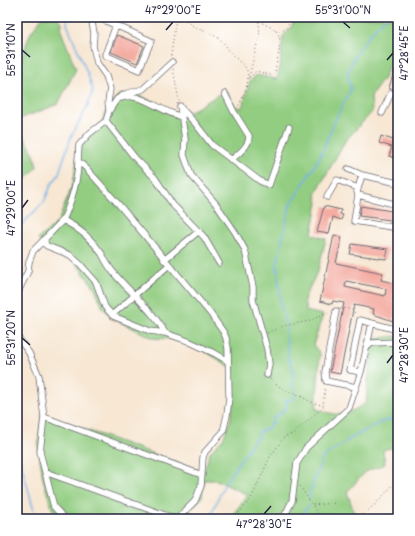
<svg xmlns="http://www.w3.org/2000/svg" width="415" height="536" font-family="'Playpen Sans',sans-serif">
  <style>
    .green { fill: #93cd82; stroke: #5a785e }
    .lines { fill: none; stroke-linecap: round; stroke-linejoin: round }
    .stream { stroke: #77b1e7; stroke-width: 1.5 }
    .building { fill: #f4aca2; fill-rule: evenodd }
    .minor-casing { stroke: #6d6770; stroke-width: 7 }
    .path { stroke: #6d6770; stroke-width: 1; stroke-dasharray: 1 3; stroke-linecap: butt }
    .minor { stroke: #fff; stroke-width: 5.5 }
    .ticks { fill: none; stroke: #22223b; stroke-width: 1.5 }
    .neatline { fill: none; stroke: #22223b; stroke-width: 1.5 }
    .ticks-label { font-size: 10px; text-anchor: middle; fill: #22223b }
  </style>
  <rect width="100%" height="100%" fill="#fff"/>
  <filter id="ink" filterUnits="userSpaceOnUse"><feTurbulence type="fractalNoise" baseFrequency=".025" numOctaves="2"/><feDisplacementMap in="SourceGraphic" scale="8" xChannelSelector="R" yChannelSelector="G"/><feConvolveMatrix kernelMatrix="1 2 1 2 8 2 1 2 1" color-interpolation-filters="sRGB"/></filter>
  <filter id="wash" filterUnits="userSpaceOnUse"><feTurbulence type="fractalNoise" baseFrequency=".012" numOctaves="4" result="noise"/><feDisplacementMap in="SourceGraphic" scale="16" xChannelSelector="R" yChannelSelector="G"/><feGaussianBlur stdDeviation="0.9" result="paint"/><feColorMatrix in="noise" values="0 0 0 0 0 0 0 0 0 0 0 0 0 0 0 0 0 1.4 0 .05"/><feComposite in="paint" operator="in"/></filter>
  <g filter="url(#wash)">
    <rect width="100%" height="100%" fill="#f7e7d3"/>
    <path class="green" d="M42 17H57L62 22 61 31 76 69 58 104 17 120V71L30 34Z
      M319 17H398V39L384 78 371 96 372 112 345 141 316 193 318 203 312 234 326 239 318 270 304 299 306 311 323 315 313 345 320 353 316 409C342 417 342 417 366 403L372 339 398 336V446L383 450 385 464 365 472 347 492 355 515 317 516 319 519H229L248 495 216 480H204L202 497 182 519H62L52 509 43 479 38 446 42 414 204 472 210 452 223 439 230 421 234 400 231 367 201 349 173 339 153 338 112 318 103 308 95 288 75 262 68 258 45 248 38 239 58 222 73 184 77 157V145L102 122 107 110 118 95H138L177 113 190 112 226 90 235 106 242 108 250 81 256 75 277 79 280 67 283 36 289 30 297 18 306 21Z
      M17 125 34 154 37 167 26 179 20 176H17Z"/>
    <g class="lines">
      <path class="stream" d="M17 229 44 202 51 185 58 176 71 137 87 107 93 90 88 75 67 24 68 17
        M17 435 19 455 35 515 38 519
        M311 499 309 494 323 457 348 440 381 422 398 418
        M209 519 226 481 255 439 259 438 258 434 260 431 267 429 271 423H273V418L280 414 284 409H286V399L291 401 295 396 294 395 295 390 291 383C295 376 293 365 288 359V352L289 350 287 347C288 340 283 335 287 326L284 320V317L281 306 277 264 290 205 319 159 337 116 351 89 347 75 355 55 370 34 386 17
        M299 519 309 505"/>
    </g>
    <g id="blocks">
      <path class="building" d="M117 35 144 46 137 63 111 52Z
        M397 61H398V91L389 88Z
        M397 128H398V159L389 156 392 147 379 143 381 136 393 140Z
        M324 206 341 210 340 214 343 215 341 220 333 217 329 234 317 232Z
        M361 206 398 212V221L359 216Z
        M334 235 342 237 336 263 383 273 381 280 398 284V293H394L393 301 396 304 393 321 373 314 374 309 354 305 340 374 330 372 344 303 333 301 332 304 320 301ZM346 281 386 289 385 296 345 287Z
        M352 244 388 249 386 259 350 254Z"/>
    </g>
  </g>
  <g filter="url(#ink)">
    <use href="#blocks" fill-opacity="0" stroke="#6d6770" stroke-width="1"/>
    <g class="lines">
      <defs>
        <path id="minor" d="M91 17 94 33 93 46 97 63 106 76 110 89 108 102 109 110
          M97 17 151 41 139 70 105 55 116 25
          M172 62 143 89 125 94 117 99 109 111 106 121 90 133 79 145 78 161 86 168 120 206 210 313 224 333 226 338 228 348 229 397 227 415 223 432 205 452 203 457 201 486 195 501 177 519
          M225 94 234 112 249 136C249 147 239 153 231 160
          M121 98C125 97 130 96 134 97 149 99 165 113 182 117
          M180 106 185 139 184 155 191 175 216 204 235 232 245 250 253 287V300L267 349 269 364 267 375
          M180 107 195 123 212 145 260 181 269 185 289 127
          M382 113 391 93 398 95
          M106 121 135 158 155 178 173 205 204 237 219 263
          M78 161C78 182 72 200 63 220 79 228 92 239 102 254 105 260 109 267 113 272 130 293 153 310 165 333
          M348 169 362 175
          M398 183 362 175 357 192 358 195 354 221 398 228
          M358 195 398 205
          M327 197 337 180 358 188
          M45 238V244L47 246 70 255 80 264 96 282 105 307 113 316 150 331 165 333 188 341 216 354 228 361
          M164 260 199 231
          M17 294 28 271 29 262 33 251 63 220
          M336 311 325 372 326 381 356 387
          M112 315 169 265
          M372 323 361 372 350 370 360 320 398 330
          M17 336 29 353 39 376 44 417 40 452 42 460 54 507 65 519
          M366 348 372 343 398 342
          M44 417 202 475
          M45 472 176 519
          M283 519 292 501 297 463 306 448 349 408 361 372"/>
      </defs>
      <use href="#minor" class="minor-casing"/>
      <path class="path" d="M184 17C189 27 206 31 215 36 223 40 227 48 232 54 236 59 241 62 245 67 253 77 243 97 238 107
        M275 30 280 31 286 29 293 17
        M171 56 176 17
        M173 69 179 101
        M249 77 260 32 259 24 257 17
        M249 78 256 71 271 75 275 73C275 61 286 39 275 30 270 26 264 24 258 21
        M17 267 24 269
        M340 309 343 308 353 310 356 315
        M267 333 283 326 310 321 323 314 330 312
        M270 379 274 383 286 391 295 393 311 402 321 405 323 404
        M300 486 321 519
        M313 505 335 503
        M233 519 251 499 270 457 285 436 293 434 323 407 325 387
        M355 519C373 510 385 493 398 479"/>
      <use href="#minor" class="minor"/>
    </g>
  </g>
  <path class="ticks" d="M343 22 350 28M166 30 173 22M22 50 30 57M387 60 393 53M22 208 28 200M22 338 30 345M387 363 393 355M264 514 271 506"/>
  <rect width="415" height="536" fill="none" stroke="#fff" stroke-width="44"/>
  <rect x="22" y="22" width="371" height="492" class="neatline"/>
  <g class="ticks-label">
    <text x="173" y="14">47°29'00"E</text>
    <text x="343" y="14">55°31'00"N</text>
    <text transform="translate(11 50) rotate(-90)" y="4">55°31'10"N</text>
    <text transform="translate(404 53) rotate(-90)" y="4">47°28'45"E</text>
    <text transform="translate(11 208) rotate(-90)" y="4">47°29'00"E</text>
    <text transform="translate(11 338) rotate(-90)" y="4">55°31'20"N</text>
    <text transform="translate(404 355) rotate(-90)" y="4">47°28'30"E</text>
    <text x="264" y="528">47°28'30"E</text>
  </g>
</svg>
